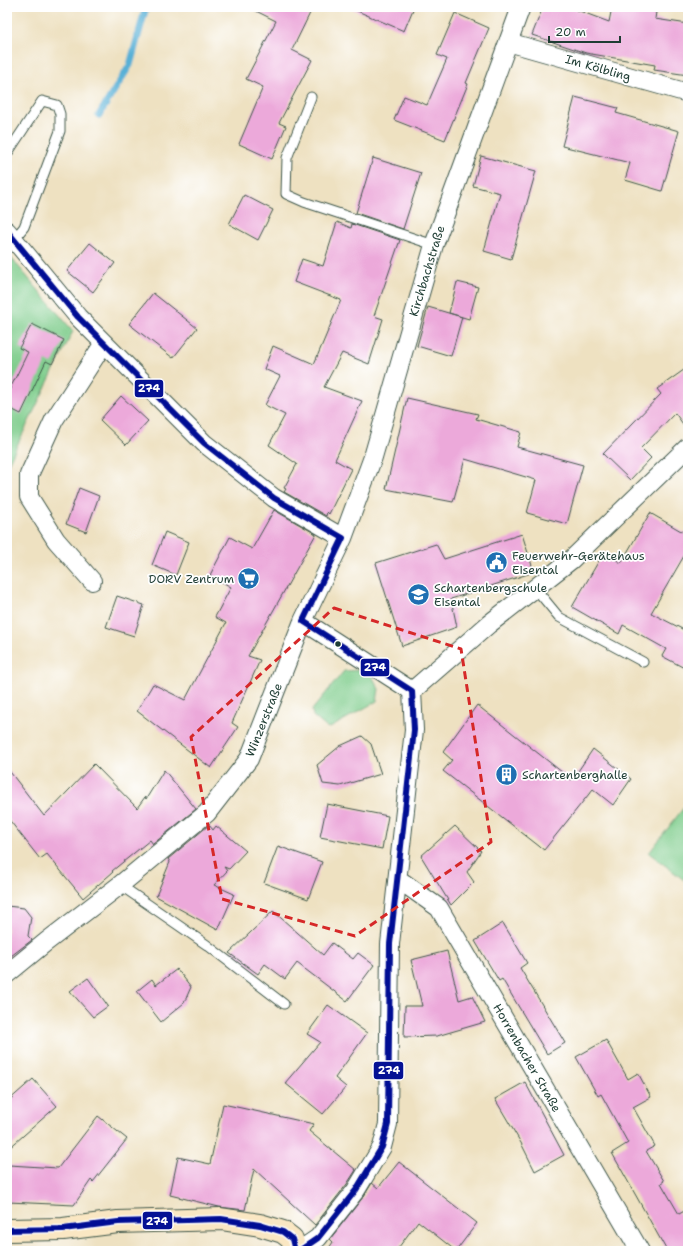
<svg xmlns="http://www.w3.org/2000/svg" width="695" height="1258" font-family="'Shantell Sans',sans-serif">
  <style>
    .green { fill: #81ce8e; stroke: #508661 }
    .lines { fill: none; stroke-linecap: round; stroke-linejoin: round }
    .stream { stroke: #59b0d6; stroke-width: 7 }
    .building { fill: #eca9da }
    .lane-casing { stroke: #3e5649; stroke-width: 11 }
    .street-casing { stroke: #3e5649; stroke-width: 20 }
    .secondary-casing { stroke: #3e5649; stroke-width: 24 }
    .lane { stroke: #fff; stroke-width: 9 }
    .street { stroke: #fff; stroke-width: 18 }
    .secondary { stroke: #fae7c3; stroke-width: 22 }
    .bus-1-casing { stroke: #fff; stroke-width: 9 }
    .bus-1 { stroke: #051194; stroke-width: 6 }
    .marked { fill: none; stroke: #d62828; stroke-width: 3; stroke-dasharray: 8 5; stroke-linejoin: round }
    .bus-dot { fill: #1f3d34; stroke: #fff; stroke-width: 1.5 }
    .labels { text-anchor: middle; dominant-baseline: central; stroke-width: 3.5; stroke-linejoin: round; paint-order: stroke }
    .street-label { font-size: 12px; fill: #1f3d34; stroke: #fff }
    .poi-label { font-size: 12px; fill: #1f3d34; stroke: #fff; text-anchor: start }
    .line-badge { stroke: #fff; stroke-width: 1.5 }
    .badge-label { font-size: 11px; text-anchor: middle; font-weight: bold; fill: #fff }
  </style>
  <rect width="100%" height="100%" fill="#fff"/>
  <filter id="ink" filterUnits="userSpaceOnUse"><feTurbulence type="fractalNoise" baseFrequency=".025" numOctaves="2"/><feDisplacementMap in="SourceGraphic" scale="8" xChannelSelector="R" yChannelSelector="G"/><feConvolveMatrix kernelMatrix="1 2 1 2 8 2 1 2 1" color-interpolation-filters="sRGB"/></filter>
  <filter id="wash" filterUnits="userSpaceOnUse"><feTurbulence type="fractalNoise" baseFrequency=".012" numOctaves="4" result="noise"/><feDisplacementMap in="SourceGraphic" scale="16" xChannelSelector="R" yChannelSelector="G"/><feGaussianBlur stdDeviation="0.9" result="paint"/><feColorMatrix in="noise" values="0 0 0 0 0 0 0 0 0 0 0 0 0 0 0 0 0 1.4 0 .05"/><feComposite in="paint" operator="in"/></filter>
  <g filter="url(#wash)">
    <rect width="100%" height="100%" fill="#eee1c1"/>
    <path class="green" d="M7 253 73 331 7 466Z
      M358 670 371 674 379 689 377 701 330 728 326 727 313 716 312 710 344 671Z
      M688 802V883L649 853Z"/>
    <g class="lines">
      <path class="stream" d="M99 115 130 65 146 7"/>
    </g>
    <g id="blocks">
      <path class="building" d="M248 7H313L292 50 312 60 279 123 286 126 272 159 239 144 263 87 246 79 276 21Z
        M348 7H414L404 31Z
        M543 7H569L609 22 612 7H625L656 12 655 19 688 24V75L654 70 655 65 586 53 532 35Z
        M455 13 489 28 466 83 468 84 445 140 394 120 404 96 427 105 447 59 437 55Z
        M575 97 618 108 616 113 679 131 662 191 625 180 630 163 562 146Z
        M481 156 536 171 511 259 484 251 500 193 473 186Z
        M373 158 421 173 403 229 356 213Z
        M244 195 273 210 258 240 229 224Z
        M337 222 351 228 352 224 400 240 374 316 383 319 369 364 342 353 324 387 362 401 335 460 351 469 329 514 327 512 326 516 284 492 286 489 284 488 297 464 269 445 285 415 265 405 280 376 264 369 273 346 314 364 341 300 294 282 302 259 323 266Z
        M90 243 115 263 93 292 67 271Z
        M457 282 478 287 469 319 449 313Z
        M153 293 197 328 173 358 129 324Z
        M428 307 462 317 451 356 417 346Z
        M32 324 64 340 52 364 46 361 21 414 7 407V395L28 352 19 348Z
        M688 367V431L675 413 641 448 651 458 630 480 603 454 661 394 657 389Z
        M121 396 148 421 126 445 100 420Z
        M407 398 478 414 476 419 521 432 517 447 583 465 567 524 527 513 536 480 465 459 453 502 386 489Z
        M79 488 99 496 86 532 66 524Z
        M274 510 316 534 248 656 260 660 232 723 238 727 211 768 137 711 153 684 185 700 226 623 215 617 231 587 210 575 230 537 252 549Z
        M650 513 688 535V549L651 613 688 632V670L662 656 666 649 623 625 619 634 572 607 604 552 621 563Z
        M165 532 189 542 176 575 152 565Z
        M522 534 534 572 451 599 457 627 402 646 376 563 436 544 444 559Z
        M117 596 144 605 134 636 106 627Z
        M477 705 572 780 593 749 631 779 613 805 593 789 544 850 443 771 452 760 443 752Z
        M362 736 371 744 381 774 340 786 323 784 317 765 340 746Z
        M94 764 137 808 145 797 146 799 164 770 196 809 153 844 150 840 112 871 113 872 83 898 47 854 40 859 7 817V768L44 816Z
        M327 804 388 816 382 849 320 837Z
        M209 825 213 830 216 826 246 851 229 869 224 867 227 871 214 885 234 894 218 930 156 896 170 862 168 859Z
        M455 826 481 851 467 872 474 882 451 905 421 856Z
        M278 846 322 862 308 899 264 883Z
        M7 906 24 908 31 917 28 936 32 940 7 959Z
        M273 911 323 955 332 943 353 959 358 953 374 965 347 1001 297 963 285 979 265 964 258 974 229 953Z
        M503 923 527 963 520 968 565 1043 547 1054 502 979 499 981 475 941Z
        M447 951 459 1000 472 996 485 1022 437 1036 404 1037 405 1006H422L411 960Z
        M177 969 191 987 184 1003 161 1022 137 991 152 979 156 985Z
        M88 978 108 1006 93 1017 70 991Z
        M328 1005 367 1033 335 1078 346 1087 323 1114 285 1083 320 1042 307 1034Z
        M606 1040 628 1079 638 1073 651 1097 633 1107 655 1146 646 1151 664 1181 661 1183 679 1214 688 1209V1251H667L612 1153 628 1143 601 1094 598 1096 576 1057Z
        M33 1079 57 1106 7 1150V1102Z
        M525 1082 564 1155 535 1171 521 1143 495 1099Z
        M223 1104 314 1124 309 1131 356 1170 347 1184 315 1225 254 1169 245 1210 219 1207 170 1195 178 1157 210 1164Z
        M98 1116 127 1139 93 1182 91 1180 74 1205 8 1202 9 1165 58 1168Z
        M399 1162 477 1223 456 1251 418 1221 396 1251H327L333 1242 330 1239 364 1196 372 1183 378 1188Z"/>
    </g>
  </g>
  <g filter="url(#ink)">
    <use href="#blocks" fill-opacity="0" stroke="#3e5649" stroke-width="1"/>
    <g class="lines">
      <defs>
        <path id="lane" d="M311 97 287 158 286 194 304 202 434 245
          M7 154 42 101 57 105 60 114V131L24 227 15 238
          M535 588 559 617 643 662
          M120 885 207 945 284 1004"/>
        <path id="street" d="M508 42 688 93
          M7 231 78 317 204 443 274 498 343 538
          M92 581 56 540 29 497V475L54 420 104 343
          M303 621 412 691
          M412 691 489 624 571 560 688 447
          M398 879 439 908 640 1251
          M7 974 46 942 120 885 207 813 249 759 303 621 343 538 373 457 434 245 521 7
          M299 1251 318 1238 356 1190 382 1147 388 1124 390 944 414 730 412 691"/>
        <path id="secondary" d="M7 1230 63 1229 118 1222 221 1219 260 1225 283 1232 292 1239 295 1251"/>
      </defs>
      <use href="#lane" class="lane-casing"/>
      <use href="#street" class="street-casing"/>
      <use href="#secondary" class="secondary-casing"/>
      <use href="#lane" class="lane"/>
      <use href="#street" class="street"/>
      <use href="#secondary" class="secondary"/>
      <defs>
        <path id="bus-1" d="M7 231 78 317 204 443 274 498 343 538 303 621 412 691 414 730 390 944 388 1124 382 1147 356 1190 318 1238 299 1251
          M7 1230 63 1229 118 1222 221 1219 260 1225 283 1232 292 1239 295 1251"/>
      </defs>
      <use href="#bus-1" class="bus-1-casing"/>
      <use href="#bus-1" class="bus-1"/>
    </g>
  </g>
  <path class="marked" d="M334 608 461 649 491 842 355 936 222 899 191 737Z"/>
  <defs>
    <symbol id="civic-disc" viewBox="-11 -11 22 22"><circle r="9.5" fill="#1f6fb2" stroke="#fff"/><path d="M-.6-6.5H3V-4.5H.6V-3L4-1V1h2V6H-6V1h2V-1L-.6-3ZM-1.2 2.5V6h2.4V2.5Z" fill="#fff"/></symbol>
    <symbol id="supermarket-disc" viewBox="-11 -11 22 22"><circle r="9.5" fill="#1f6fb2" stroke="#fff"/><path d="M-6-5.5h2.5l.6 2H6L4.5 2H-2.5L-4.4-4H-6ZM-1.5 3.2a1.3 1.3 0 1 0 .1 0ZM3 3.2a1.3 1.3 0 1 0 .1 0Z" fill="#fff"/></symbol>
    <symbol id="school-disc" viewBox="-11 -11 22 22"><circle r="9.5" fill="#1f6fb2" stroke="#fff"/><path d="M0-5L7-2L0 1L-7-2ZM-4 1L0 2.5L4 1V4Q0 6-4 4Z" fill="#fff"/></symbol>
    <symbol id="building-disc" viewBox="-11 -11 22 22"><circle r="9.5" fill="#1f6fb2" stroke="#fff"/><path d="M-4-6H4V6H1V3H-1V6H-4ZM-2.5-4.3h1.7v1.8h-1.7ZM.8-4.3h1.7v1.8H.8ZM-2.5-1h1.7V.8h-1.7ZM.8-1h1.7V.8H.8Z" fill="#fff"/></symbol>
  </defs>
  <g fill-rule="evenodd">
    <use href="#civic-disc" x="484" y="550" width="25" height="25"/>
    <use href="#supermarket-disc" x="236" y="566" width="25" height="25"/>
    <use href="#school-disc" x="406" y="582" width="25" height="25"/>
    <use href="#building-disc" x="494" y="762" width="25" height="25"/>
  </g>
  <circle class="bus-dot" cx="338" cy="644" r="3.5"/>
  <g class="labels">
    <g class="street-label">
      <text transform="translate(598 68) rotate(16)">Im Kölbling</text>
      <text transform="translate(427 271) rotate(-73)">Kirchbachstraße</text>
      <text transform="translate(264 720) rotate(-68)">Winzerstraße</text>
      <text transform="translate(527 1058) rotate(60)">Horrenbacher Straße</text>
    </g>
    <g class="poi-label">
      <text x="512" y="556">Feuerwehr-Gerätehaus<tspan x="512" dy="14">Eisental</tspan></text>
      <text x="234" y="579" text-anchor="end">DORV Zentrum</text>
      <text x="434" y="588">Schartenbergschule<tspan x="434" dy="14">Eisental</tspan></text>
      <text x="522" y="775">Schartenberghalle</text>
    </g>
  </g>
  <g class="line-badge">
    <rect x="134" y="379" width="30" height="19" rx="4" fill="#051194"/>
    <rect x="360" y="658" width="30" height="19" rx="4" fill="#051194"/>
    <rect x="373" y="1061" width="31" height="19" rx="4" fill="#051194"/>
    <rect x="142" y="1211" width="31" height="19" rx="4" fill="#051194"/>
  </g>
  <g class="badge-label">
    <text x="149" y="392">274</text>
    <text x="375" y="671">274</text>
    <text x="389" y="1074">274</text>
    <text x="157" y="1225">274</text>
  </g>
  <rect width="695" height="1258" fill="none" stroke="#fff" stroke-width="24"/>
  <path d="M549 36v6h71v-6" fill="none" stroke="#1f3d34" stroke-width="2"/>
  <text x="555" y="36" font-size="12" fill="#1f3d34" stroke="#ffffff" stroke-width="3" paint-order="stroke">20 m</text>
</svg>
